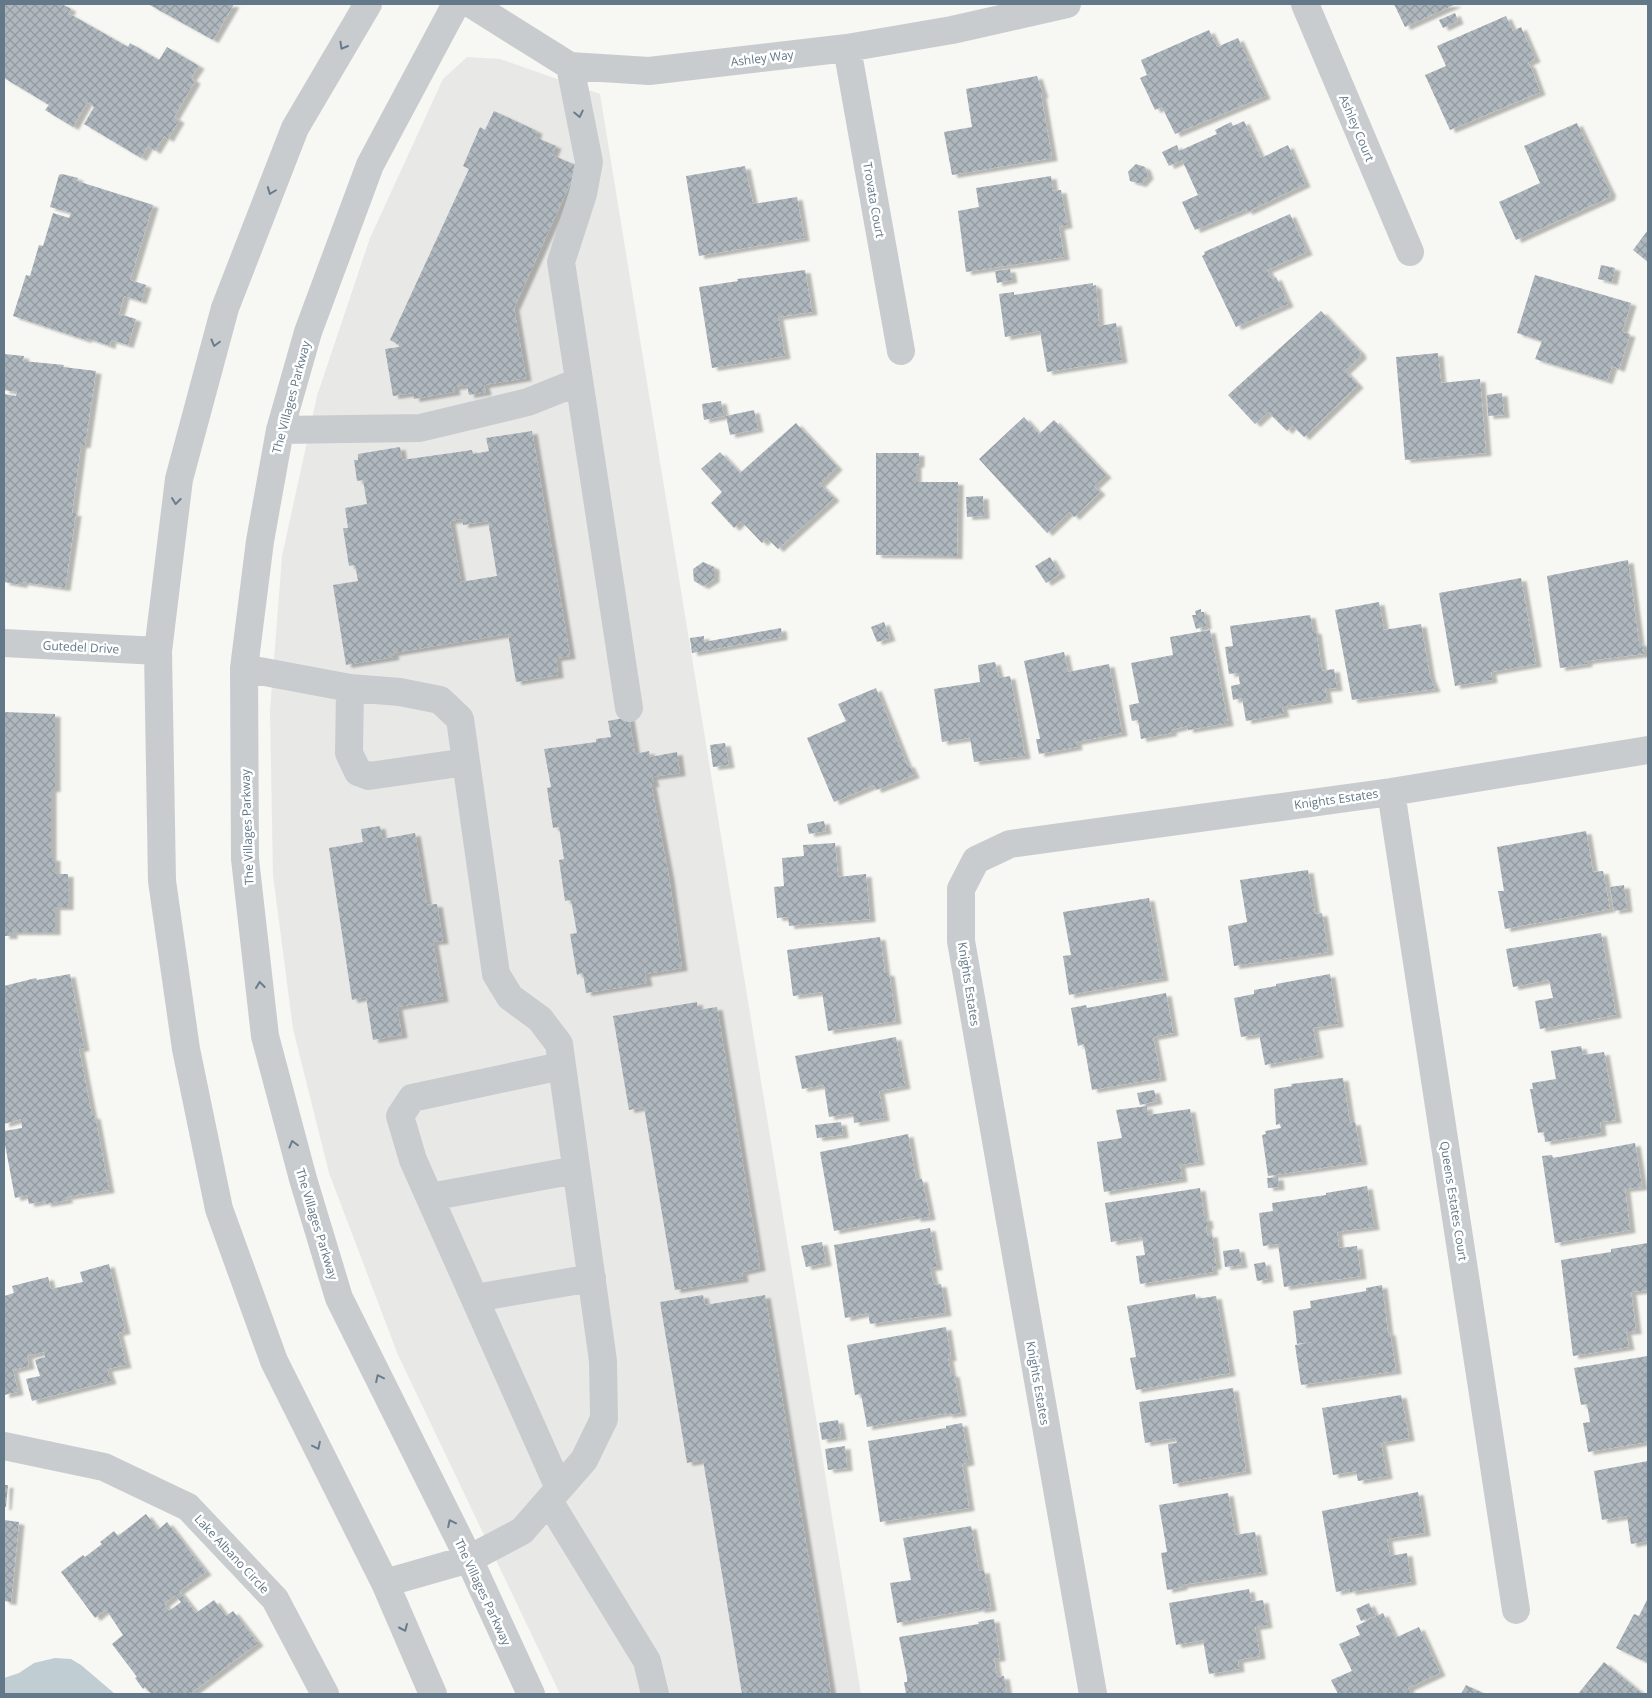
<svg xmlns="http://www.w3.org/2000/svg" width="1652" height="1698" font-family="'Open Sans',sans-serif">
  <style>
    .built { fill: #e8e9e7 }
    .water { fill: #c0cdd2 }
    .building { fill: url(#building-cross-hatch); fill-rule: evenodd; filter: url(#shadow) }
    .lines { fill: none; stroke-linecap: round; stroke-linejoin: round }
    .minor { stroke: #c9cccf; stroke-width: 28 }
    .oneway { stroke: #687c8c }
    .labels { text-anchor: middle; dominant-baseline: central; stroke-width: 5; stroke-linejoin: round; paint-order: stroke }
    .street-label { font-size: 12px; fill: #637888; stroke: #fff }
  </style>
  <defs>
    <pattern id="building-cross-hatch" width="8" height="8" patternUnits="userSpaceOnUse" patternTransform="scale(1.25)"><rect width="8" height="8" fill="#afb8be"/><path d="M0 0l8 8M0 8l8-8" fill="none" stroke="#929aa0"/></pattern>
    <filter id="shadow"><feDropShadow dx="5.5" dy="3" stdDeviation="1" flood-color="#0004"/></filter>
  </defs>
  <rect width="100%" height="100%" fill="#f7f7f3"/>
  <path class="built" d="M467 57 500 59 600 94 861 1694H560L398 1355 329 1173 293 1029 273 875 270 711 282 556 317 396 370 238 443 79Z"/>
  <path class="water" d="M55 1658 71 1659 81 1665 115 1694H4V1678L19 1673 34 1663Z"/>
  <path class="building" d="M4 4H62L71 9 68 13 128 47 130 43 159 60 167 47 199 66 191 78 195 81 174 117 179 120 168 139 164 136 155 151 148 146 141 158 84 124 94 107 87 102 73 127 45 110 49 105 4 78Z
    M148 4H234L213 40Z
    M1394 4H1456L1405 27Z
    M1455 13 1458 21 1443 28 1439 20Z
    M1506 16 1513 31 1521 27 1535 59 1527 63 1530 65 1540 92 1450 130 1425 75 1446 66 1437 46Z
    M1209 30 1217 47 1238 38 1265 96 1175 134 1162 107 1155 110 1140 78 1147 75 1141 60Z
    M1037 76 1043 95H1041L1052 158 952 175 944 132 972 127 966 89Z
    M494 111 537 131 535 137 556 146 552 155 578 166 514 308 526 378 484 385 486 392 469 395 467 385 454 387 455 392 414 399 413 393 393 396 385 349 399 347V345L390 340 469 169 463 166 480 127 485 130Z
    M1244 121 1261 158 1288 145 1305 184 1247 212 1246 209 1195 230 1182 202 1198 195 1182 160 1169 166 1162 152 1177 145 1179 151 1217 134 1215 130 1231 122 1233 126Z
    M1577 123 1611 194 1609 195 1610 197 1516 240 1499 202 1540 183 1524 146Z
    M1136 164 1145 167 1148 176 1141 184 1130 181 1128 172Z
    M745 166 753 204 797 197 804 238 699 256 686 176Z
    M62 174 78 178 77 181 153 205 130 280 146 285 141 301 124 296 119 314 136 319 128 345 111 340 110 346 87 338 86 340 13 316 26 275 30 276 39 245 43 246 53 213 69 218 71 213 50 207 59 175Z
    M1051 176 1053 191 1061 190 1067 225 1059 227 1064 257 966 272 958 211 979 207 976 188Z
    M1290 214 1307 252 1267 270 1272 279 1276 277 1288 304 1236 327 1202 256 1205 254 1204 252Z
    M1648 230V262L1633 250Z
    M1601 265 1615 268 1612 282 1598 279Z
    M1010 269 1012 280 997 283 995 271Z
    M805 270 812 312 778 317 785 356 712 368 699 287 738 281 737 279Z
    M1535 275 1631 303 1622 332 1630 334 1619 369 1612 366 1607 381 1535 359 1542 341 1517 333Z
    M1093 283V286L1096 285 1099 326 1116 323 1122 360 1047 372 1040 331 1005 337 999 294 1014 292V295Z
    M1321 311 1360 352 1361 356 1345 371 1358 385 1304 437 1292 425 1287 431 1268 412 1255 424 1228 395Z
    M1438 353 1441 383 1480 379 1486 453 1405 460 1396 357Z
    M4 354 24 356 23 361 64 365 63 367 96 371 85 445H81L72 513H76L65 588 22 582V585L4 582V394L16 396 17 392 4 390Z
    M1502 393 1504 415 1488 416 1487 395Z
    M721 401 724 416 704 420 702 404Z
    M754 410 758 429 730 435 726 416Z
    M1024 417 1039 434 1054 420 1106 475 1094 486 1100 492 1074 517 1069 512 1047 533 979 459Z
    M796 423 837 467 820 484 834 498 778 549 767 538 762 543 741 521 734 528 711 503 722 492 701 469 720 452 740 473Z
    M532 431 570 656 556 658 558 675 516 682 508 634 393 653 394 657 346 665 333 585 358 581 355 565 349 566 343 528H348L345 508 367 504 363 480 357 481 354 460H358V454L400 447 402 460 472 450 473 454 489 451 486 438ZM462 519 463 525 488 521 497 576 461 582 450 521Z
    M876 453H919V464L916 465V482H958L957 556 876 555Z
    M983 496 984 516 967 517 966 497Z
    M1050 557 1060 574 1046 583 1035 566Z
    M1628 560 1639 643H1642L1644 654 1587 661V664L1560 668 1547 576Z
    M703 562 714 567V579L703 586 694 581 693 569Z
    M1521 578 1536 664 1491 672 1492 680 1455 686 1439 593Z
    M1379 602 1384 630 1421 624 1430 677 1435 689 1352 700 1335 610Z
    M1201 609V612H1204L1206 626 1196 629 1192 615H1196L1195 611Z
    M1310 615 1313 631H1316L1322 671 1334 669 1337 688 1325 689 1327 700 1282 707 1284 714 1246 721 1242 698 1233 700 1231 686 1240 684 1238 673 1229 674 1225 647 1233 646 1230 626Z
    M884 622 890 638 877 642 871 627Z
    M781 628 782 637 692 653 690 638 704 636V642Z
    M1210 630 1228 723 1188 730 1187 726 1171 730 1172 733 1141 739 1138 720 1132 721 1129 705 1139 703 1131 663 1173 655 1170 637Z
    M1064 652 1068 672 1109 664 1122 733 1076 742 1077 747 1039 754 1036 739H1040L1024 661Z
    M995 662 999 678 1010 676 1025 756 974 762 970 738 942 742 934 689 980 682 978 665Z
    M876 688 907 765 909 764 914 775 876 790 874 785 834 802 807 738 846 721 838 704Z
    M4 712 55 714V789H51V858H55V874H68V907H55V932H12V936H4Z
    M629 717 635 754 649 751 650 757 677 752 680 773 652 777 654 784H651L669 877 682 968 645 974 647 983 586 993 583 973 577 975 570 934 577 933 571 900 565 901 559 860 564 859 559 827 553 828 547 788 551 787 544 749 596 742V739L611 737 608 721Z
    M725 743 729 765 713 767 710 745Z
    M824 821 826 831 809 834 807 824Z
    M380 826 382 839 415 833 427 905 437 904 443 941 433 942 443 999 397 1007 402 1035 373 1040 366 997 352 1000 329 848 363 842 361 829Z
    M1586 831 1593 872 1603 871 1610 909 1505 929 1498 891H1504L1497 847Z
    M835 843 838 877 866 874 870 919 789 926 788 917 777 918 774 887 784 886 782 858 804 856 803 845Z
    M1308 870 1315 914 1322 913 1328 952 1234 966 1228 926 1247 922 1240 880Z
    M1624 885 1627 909 1614 911 1610 887Z
    M1149 898 1163 978 1069 995 1063 956 1071 955 1063 912Z
    M1601 933 1616 1015 1540 1029 1535 1001 1553 998 1549 980 1513 987 1506 949Z
    M880 937 885 973H889L896 1021 828 1031 822 992 793 996 787 950Z
    M70 974 84 1048 79 1049 92 1116H95L109 1190 66 1197 68 1200 46 1204 45 1201 29 1204 27 1195 15 1198 4 1139V1131L22 1128 21 1119 4 1124V986L36 978 37 980Z
    M1330 974 1338 1024 1313 1028 1318 1055 1265 1065 1259 1034 1241 1037 1234 998 1254 994V990L1276 986V984Z
    M1166 993 1173 1033 1153 1037 1161 1078 1092 1090 1084 1044 1078 1046 1071 1008 1086 1005 1087 1008Z
    M697 1002 698 1010 717 1007 760 1268 742 1272 743 1279 675 1290 644 1107 629 1110 613 1016Z
    M896 1037 905 1086 879 1091 884 1118 854 1123 853 1113 829 1117 824 1085 802 1089 795 1056Z
    M1581 1046 1583 1055 1604 1052 1616 1120 1600 1122 1601 1133 1545 1142 1544 1132 1538 1133 1530 1089H1533L1532 1083 1556 1079 1551 1051Z
    M1343 1078 1350 1123 1355 1122 1362 1162 1268 1176 1262 1135 1266 1134 1265 1131 1281 1128 1280 1124 1276 1125 1274 1089 1292 1086 1291 1084Z
    M1154 1090 1157 1101 1140 1105 1137 1093Z
    M1147 1106 1148 1115 1190 1109 1199 1162 1180 1165 1182 1179 1104 1192 1097 1142 1122 1138 1116 1110Z
    M841 1122 843 1135 817 1138 815 1125Z
    M908 1134 916 1180 922 1179 930 1217 915 1219V1216L834 1231 820 1152Z
    M1635 1143 1642 1187 1625 1189 1630 1230 1555 1243 1542 1156 1552 1155 1553 1158Z
    M1278 1177 1279 1187 1268 1188 1267 1178Z
    M1367 1186 1374 1227 1337 1232 1339 1248 1357 1246 1361 1276 1284 1287 1278 1244 1263 1246 1259 1213 1273 1211 1272 1203 1326 1195V1193Z
    M1200 1188 1204 1218H1207L1208 1226H1206L1207 1235 1212 1234 1216 1266 1212 1267 1213 1272 1140 1284 1136 1256 1145 1255 1142 1237 1111 1242 1105 1203Z
    M930 1228 937 1267 930 1268 934 1285 941 1284 946 1313 870 1324 868 1313 845 1318 834 1245Z
    M822 1242 826 1263 806 1267 801 1246Z
    M1648 1243V1290L1631 1292 1636 1331 1626 1332 1629 1347 1573 1356 1561 1260 1611 1252V1249Z
    M1239 1249 1242 1265 1225 1267 1223 1251Z
    M1265 1262 1268 1279 1257 1281 1254 1264Z
    M109 1264 125 1331 118 1333 126 1365 107 1369 111 1381 32 1401 26 1379 40 1376 35 1360 45 1357 44 1352 27 1356 29 1366 13 1370 18 1392 4 1395V1296L14 1293 12 1286 48 1277 51 1289 83 1282 80 1272Z
    M1382 1285 1388 1333 1390 1332 1396 1371 1301 1385 1295 1345 1314 1342 1297 1344 1293 1311 1311 1308 1310 1301 1366 1291V1288Z
    M1195 1294 1196 1299 1216 1296 1230 1373 1136 1390 1130 1358 1136 1357 1127 1306Z
    M703 1295 705 1305 765 1295 831 1694H742L703 1460 687 1463 660 1302Z
    M946 1327 951 1358H948L951 1374H954L961 1413 947 1415V1413L867 1427 861 1394 855 1395 847 1345Z
    M1648 1356V1442L1588 1452 1583 1423 1590 1422 1587 1404 1581 1405 1574 1368Z
    M1233 1388 1246 1471 1173 1484 1168 1444 1177 1443 1175 1438 1145 1443 1139 1402Z
    M1401 1395 1409 1438 1381 1443 1387 1476 1358 1481 1356 1471 1333 1475 1322 1408Z
    M838 1420 841 1437 822 1440 819 1423Z
    M962 1423 969 1462 962 1464 969 1508 880 1522 868 1441 946 1428V1426Z
    M845 1446 847 1468 828 1470 825 1449Z
    M1648 1461V1541L1631 1544 1627 1516 1602 1520 1594 1471Z
    M4 1485H8L6 1507H4Z
    M1418 1492 1425 1533 1387 1539 1390 1556 1407 1553 1411 1582 1350 1592V1589L1336 1592 1322 1511Z
    M1228 1493 1235 1535 1255 1532 1262 1572 1182 1585V1587L1167 1590 1161 1553 1167 1552 1159 1505Z
    M146 1514 158 1530 167 1522 206 1572 179 1591 196 1613 214 1600 226 1616 233 1611 258 1643 190 1694H151L145 1687 143 1689 135 1678 137 1677 112 1644 123 1635 109 1614 105 1610 95 1618 61 1572 83 1555 85 1557 102 1544 100 1542 114 1531 118 1536ZM175 1595 181 1602 169 1611 164 1604Z
    M4 1520 19 1522 11 1602 4 1601Z
    M971 1526 979 1571 984 1570 991 1608 979 1610V1608L897 1623 890 1583 911 1580 903 1538Z
    M1249 1589 1251 1602 1263 1600 1267 1625 1255 1627 1260 1656 1238 1660 1239 1669 1209 1674 1203 1640 1176 1645 1169 1603Z
    M1648 1598V1663L1616 1648 1634 1614 1639 1616Z
    M1369 1603 1375 1616 1361 1621 1356 1609Z
    M1383 1613 1395 1638 1419 1627 1440 1673 1408 1688 1411 1694H1338L1331 1680 1352 1671 1339 1644 1360 1635 1356 1626Z
    M994 1619 1000 1658 994 1659 997 1677 1004 1676 1007 1694H906L904 1682H907V1677L899 1637 979 1624 978 1622Z
    M1604 1662 1643 1694H1578Z
    M1466 1685 1485 1694H1461Z"/>
  <g class="lines">
    <path class="minor" d="M368 4 295 128 225 308 179 479 158 651 162 881 186 1049 219 1209 274 1361 385 1583 433 1694
      M456 4 370 165 308 332 280 430 260 541 244 668 245 859 265 1036 303 1179 339 1298 469 1559 531 1694
      M471 4 570 66 649 71 847 48 952 30 1067 4
      M1305 4 1410 252
      M847 48 901 351
      M570 66 589 162 583 194 561 262 629 708
      M280 430 420 428 528 402 578 382
      M4 643 158 651
      M244 668 350 688 400 692 440 700 460 719 496 974 510 997 540 1019 559 1044 603 1361 604 1419 584 1460 522 1531 469 1559 385 1583
      M350 688 349 753 358 772 369 776 466 762
      M1391 792 1516 1610
      M430 1197 576 1170
      M475 1298 592 1278
      M4 1446 104 1467 188 1507 275 1599 325 1694
      M559 1488 413 1160 400 1116 412 1098 561 1066
      M549 1501 647 1661 655 1694
      M1093 1694 961 941V889L976 860 1010 844 1391 792 1648 750"/>
  </g>
  <defs><path id="oneway-chevron" d="M-2-3.5L2.5 0L-2 3.5" fill="none" stroke-width="1.6" stroke-linecap="round" stroke-linejoin="round" transform="scale(1.25)"/></defs>
  <g class="oneway">
    <use href="#oneway-chevron" transform="translate(343 46) rotate(120)"/>
    <use href="#oneway-chevron" transform="translate(579 114) rotate(78)"/>
    <use href="#oneway-chevron" transform="translate(271 191) rotate(111)"/>
    <use href="#oneway-chevron" transform="translate(215 343) rotate(105)"/>
    <use href="#oneway-chevron" transform="translate(176 501) rotate(97)"/>
    <use href="#oneway-chevron" transform="translate(260 985) rotate(-97)"/>
    <use href="#oneway-chevron" transform="translate(293 1144) rotate(-105)"/>
    <use href="#oneway-chevron" transform="translate(379 1378) rotate(-116)"/>
    <use href="#oneway-chevron" transform="translate(317 1446) rotate(64)"/>
    <use href="#oneway-chevron" transform="translate(451 1523) rotate(-116)"/>
    <use href="#oneway-chevron" transform="translate(404 1628) rotate(66)"/>
  </g>
  <g class="labels">
    <g class="street-label">
      <text transform="translate(762 58) rotate(-7)">Ashley Way</text>
      <text transform="translate(1357 128) rotate(67)">Ashley Court</text>
      <text transform="translate(874 200) rotate(80)">Trovata Court</text>
      <text transform="translate(291 397) rotate(-75)">The Villages Parkway</text>
      <text transform="translate(81 647) rotate(3)">Gutedel Drive</text>
      <text transform="translate(1336 799) rotate(-8)">Knights Estates</text>
      <text transform="translate(247 827) rotate(-92)">The Villages Parkway</text>
      <text transform="translate(969 984) rotate(81)">Knights Estates</text>
      <text transform="translate(1454 1201) rotate(81)">Queens Estates Court</text>
      <text transform="translate(317 1224) rotate(73)">The Villages Parkway</text>
      <text transform="translate(1038 1383) rotate(80)">Knights Estates</text>
      <text transform="translate(232 1554) rotate(47)">Lake Albano Circle</text>
      <text transform="translate(483 1592) rotate(65)">The Villages Parkway</text>
    </g>
  </g>
  <rect width="1652" height="1698" fill="none" stroke="#637888" stroke-width="10"/>
</svg>
